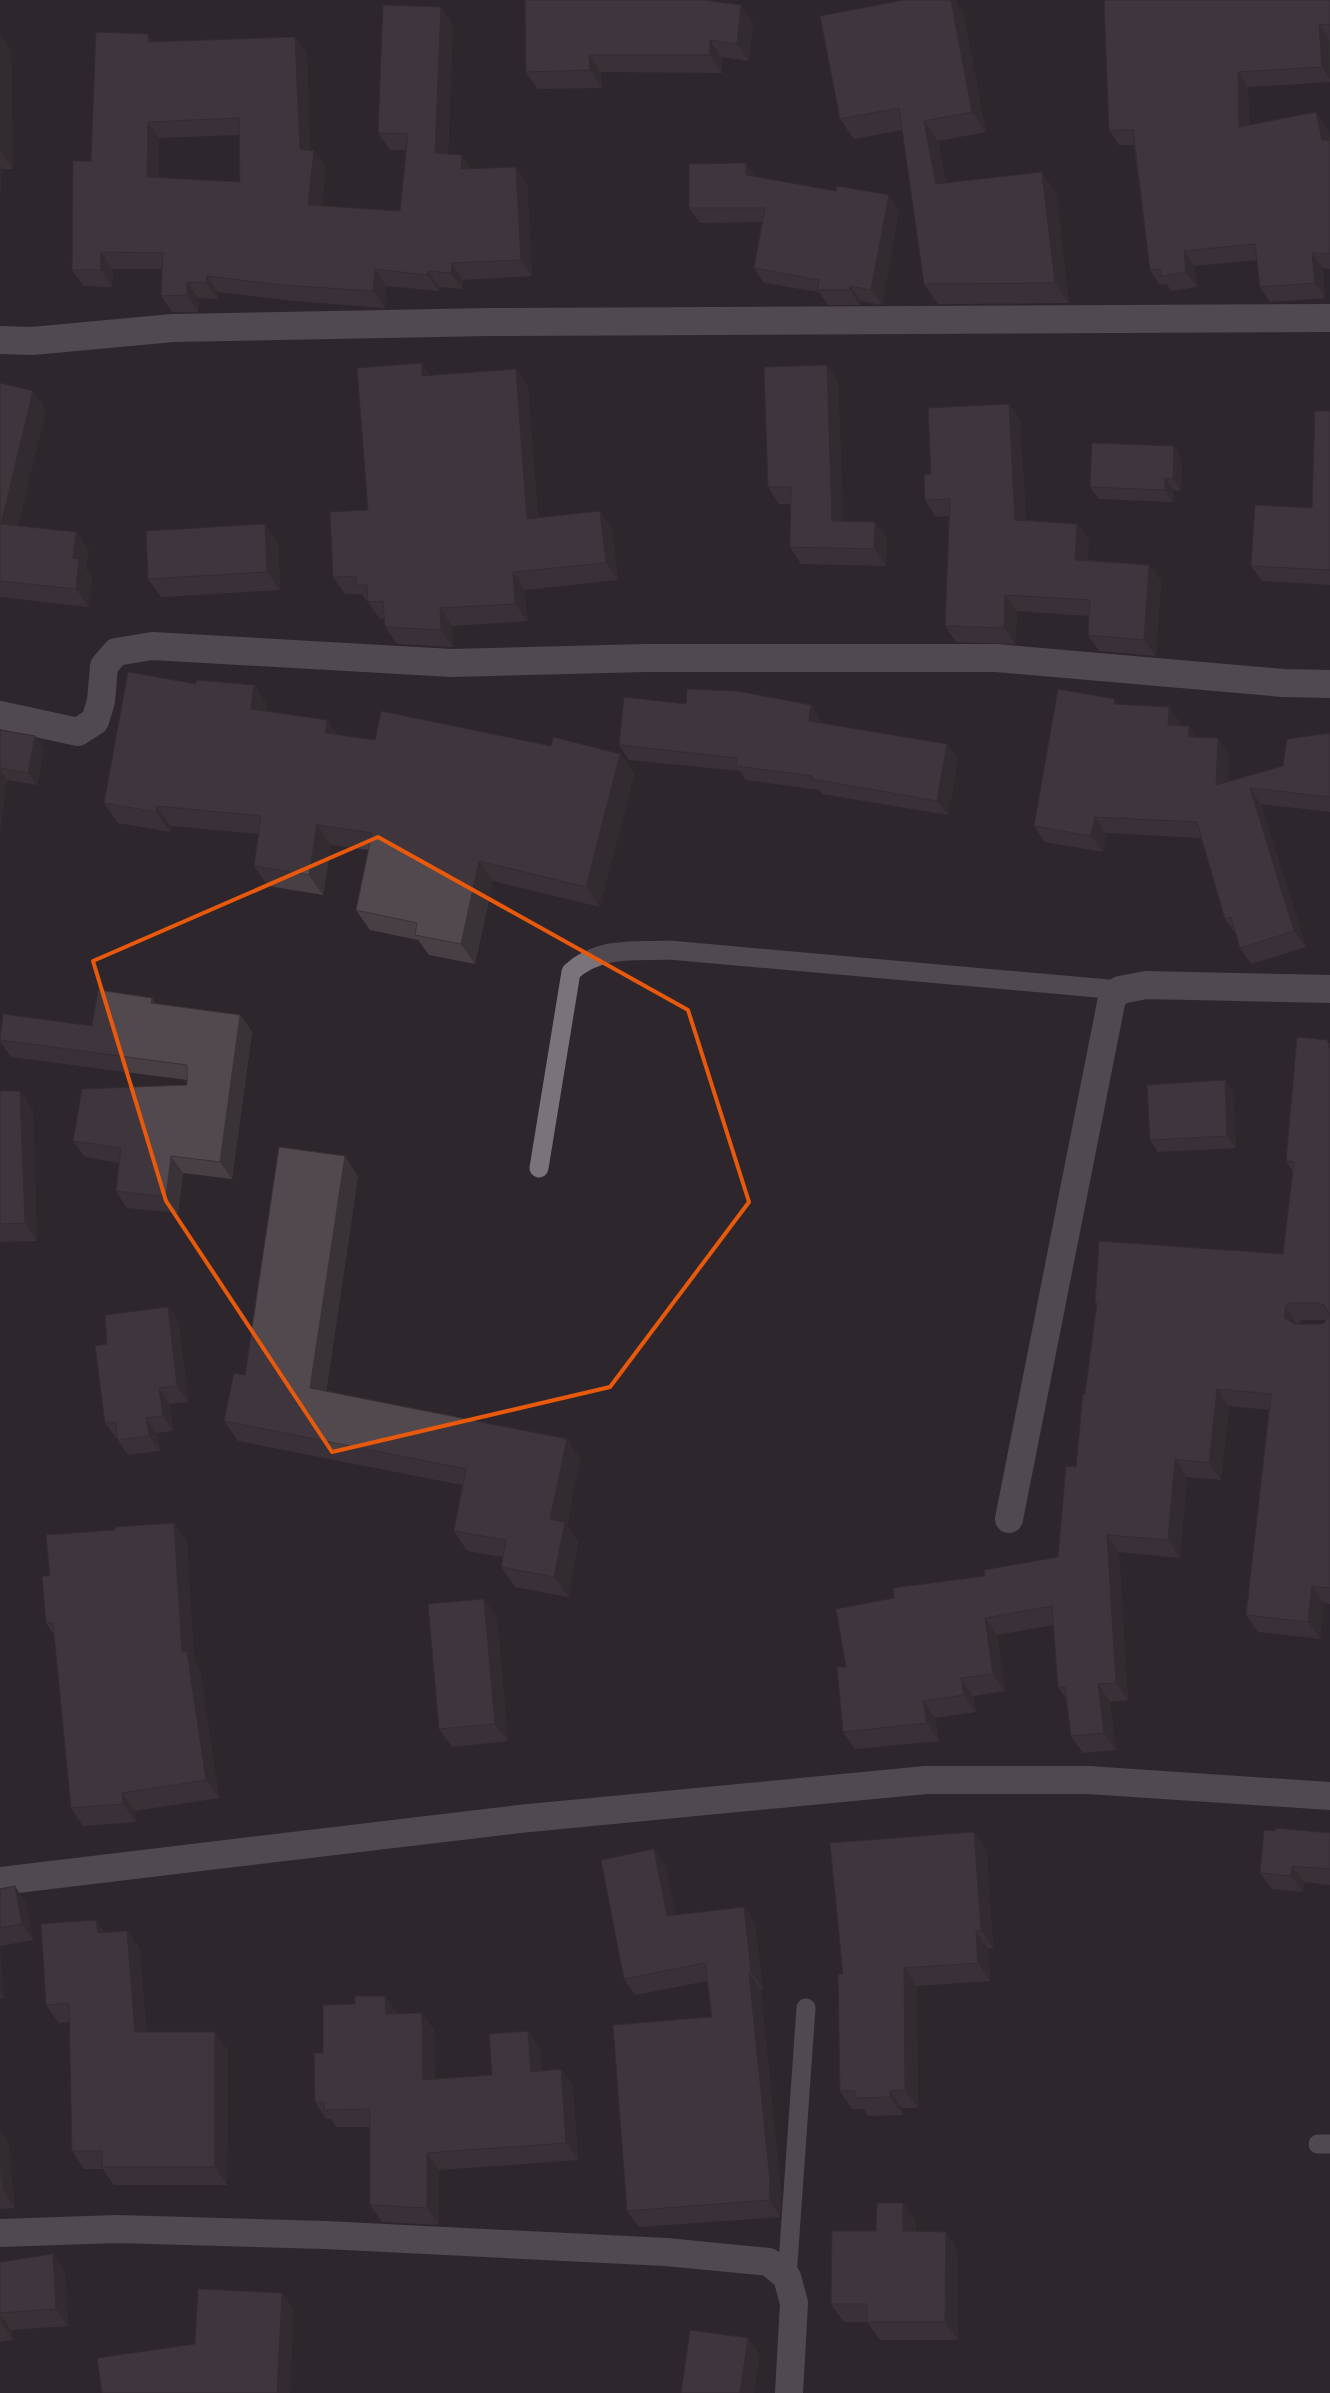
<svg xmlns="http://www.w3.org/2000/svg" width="1330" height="2393" font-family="'Open Sans',sans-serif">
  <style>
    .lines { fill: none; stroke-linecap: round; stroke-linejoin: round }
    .service { stroke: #7b737a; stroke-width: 19 }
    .minor { stroke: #7b737a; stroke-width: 28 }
    .wall { fill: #473f43; fill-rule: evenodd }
    .shaded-wall { fill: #393337 }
    .building { fill: #52494e; stroke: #393337; fill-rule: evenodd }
    .marked { fill: none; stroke: #e8590c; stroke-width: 4; stroke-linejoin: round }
  </style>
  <rect width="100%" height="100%" fill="#2d272d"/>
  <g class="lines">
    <path class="service" d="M539 1168 571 972C599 946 633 952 669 950L1120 990
      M1318 2144H1330
      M787 2277 806 2008"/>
    <path class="minor" d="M0 340 32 341 173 328 489 322 1330 318
      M0 715 78 732 95 721 101 701 104 666 116 652 152 646 452 663 646 658H996L1283 683 1330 684
      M1009 1519 1112 998 1120 990 1146 985 1330 989
      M0 1881 519 1819 926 1780H1088L1330 1796
      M0 2233 117 2229 325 2235 666 2252 769 2262 787 2277 794 2303 789 2393"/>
  </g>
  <path class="wall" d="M712 0 713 2 753 22 749 61 722 57V73L601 72 602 88 538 89 526 72Z
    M904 0H955L963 12 986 132 938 141 946 183 1056 192 1069 303 938 304 924 284 902 130 854 139 840 119Z
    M1330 0V82L1248 87 1249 125 1327 127 1330 140V269L1323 268 1325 298 1270 302 1260 287 1257 260 1194 266 1197 287 1171 291 1167 284 1160 285 1150 270 1134 145H1119L1109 130Z
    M453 24 448 154 472 169 527 183 532 276 463 280 462 289 439 287V291L386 286 385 308 294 301 218 292V299L199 298 198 312H172L161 296 162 269H113L112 287 84 286 72 270 91 161 154 42 295 37 307 53 310 150 314 151 326 167 322 206 400 211 406 150H390L378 133ZM239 135 240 182 159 178V138Z
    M0 35 11 50 13 169H2L0 194Z
    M746 163 755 177 899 210 882 305 861 301 860 305H828L819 292 764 283 754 268 762 222 700 223 689 208Z
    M827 365 838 381 843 521 887 538 886 566 801 564 790 547V504H779L768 487Z
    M516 369 528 387 538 518 612 529 618 580 525 590 527 621 452 626 453 647 397 644 385 627 384 619H380L362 594H345L333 577 368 510 430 376Z
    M0 383 46 409 18 526 76 532 89 550 86 569 92 577 88 607 0 597Z
    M1009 404 1020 420 1026 520 1077 524 1089 540 1087 560 1149 565 1161 581 1156 656 1099 651 1088 635 1089 616 1017 611 1015 644 956 642 945 626 949 516 936 517 925 500 931 474Z
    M1330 411V585L1262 581 1251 566 1312 508Z
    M1182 458 1181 491 1174 490 1173 502 1099 499 1090 487Z
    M278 542 280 590 161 597 148 579Z
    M196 684 254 685 267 705V711L327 720 338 735 375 740 551 746 620 754 634 774 600 907 493 881 475 964 429 955 418 940 370 930 356 910 369 850 331 845 323 895 268 886 254 866 259 834 171 826 170 832 118 823 104 803Z
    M1119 705 1169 707 1180 723V725L1197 737 1229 754 1228 782 1283 766 1330 733V812L1261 804 1306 947 1251 964 1240 948 1236 934 1225 919 1201 838 1106 833 1103 852 1045 842 1034 826Z
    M821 720V723L947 744 958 758 948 815 822 794 820 790 746 780 740 771 629 760 619 745Z
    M0 730 44 748 37 785 7 780 0 830Z
    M152 998 156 1004 240 1015 252 1032 232 1179 183 1173 178 1213 127 1208 116 1191 119 1163 85 1157 73 1141 187 1085V1080L11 1057 0 1041V1035L92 1026Z
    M1327 1040 1330 1044V1604L1324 1603 1320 1639 1258 1632 1246 1615 1270 1410 1229 1406 1221 1480 1187 1477 1180 1558 1119 1552 1128 1700 1110 1702 1116 1750 1083 1753 1071 1736 1066 1699 1058 1687 1054 1625 997 1635 1005 1691 973 1696 976 1712 935 1718 939 1741 855 1749 843 1732 846 1667 894 1598 985 1576 1058 1557 1076 1467 1097 1306 1095 1303 1283 1254 1293 1172 1286 1161ZM1302 1320H1326L1323 1324H1298Z
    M1225 1080 1233 1093 1236 1148 1158 1152 1150 1140Z
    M0 1091 33 1109 37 1241 0 1242Z
    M358 1176 326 1391 580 1458 567 1525 578 1542 568 1597 515 1587 501 1567 503 1557 467 1551 454 1531 462 1485 238 1441 224 1421 245 1375Z
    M168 1307 179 1322 188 1402 170 1404 173 1431 157 1433 160 1451 128 1455 118 1440 117 1438H116L105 1423 107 1344Z
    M174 1523 187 1541 194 1661 200 1669 219 1798 135 1811 136 1822 83 1826 71 1808 54 1635 46 1623 50 1576 115 1530Z
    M497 1617 508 1741 452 1747 439 1729Z
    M1275 1831 1330 1833V1885L1304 1882 1303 1892 1272 1889 1260 1873Z
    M654 1849 666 1866 675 1915 744 1907 755 1923 763 1989H761L781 2197 780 2217 639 2227 627 2211 712 2017 707 1981 635 1995 624 1979Z
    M987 1850 993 1948 988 1949 990 1981 917 1986 918 2108H902L903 2115 868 2116 864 2109H852L840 2091 843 1974Z
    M0 1889 26 1903 33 1940 0 1946Z
    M127 1931 140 1949 146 2032 228 2050 227 2185H114L103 2169H84L72 2151 70 2022 59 2023 46 2005 105 1932Z
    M0 1953 4 1998H0Z
    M397 2013V2014L434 2030 435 2079 492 2075 540 2048 542 2071 561 2069 573 2086 578 2160 439 2170V2225L382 2222 370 2205V2127H336L331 2119H326L315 2102 323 2053Z
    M0 2130 8 2142 15 2208 0 2209Z
    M916 2221V2232L958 2250V2340H880L867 2322H844L831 2304 876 2231Z
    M0 2262 65 2271 68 2326 11 2330 13 2340 0 2342Z"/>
  <path class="shaded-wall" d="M951 0H955L963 12 986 132 972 112Z
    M741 5 753 22 749 61 737 44Z
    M441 7 453 24 447 169 435 153Z
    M1319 24 1329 39 1330 79 1322 67Z
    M148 34 160 50 148 42Z
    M0 35 11 50 13 169 0 151Z
    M295 37 307 53 311 166 300 149Z
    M710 40 722 57V73L710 55Z
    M589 55 601 72 602 88 590 70Z
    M1238 72 1248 87 1250 142 1239 127Z
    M1316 112 1327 127 1330 143 1322 140Z
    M924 121 938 141 950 204 936 184Z
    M148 122 159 138V193L147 177Z
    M314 151 326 167 320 222 308 205Z
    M462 155 474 172 461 169Z
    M746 163 756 178 746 175Z
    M0 166 2 169 0 194Z
    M516 167 527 183 532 276 521 260Z
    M1042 172 1056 192 1069 303 1055 283Z
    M889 195 899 210 882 305 871 290Z
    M1184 251 1194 266 1197 287 1186 272Z
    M101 252 113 269 112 287 101 270Z
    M1312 253 1323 268 1325 298 1315 283Z
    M452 263 463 280 462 289 451 273Z
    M375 269 386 286 385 308 373 291Z
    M428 271 439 287V291L427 275Z
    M207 276 218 292V299L206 283Z
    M187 282 199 298 198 312 187 295Z
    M850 286 861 301 860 305 850 290Z
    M422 363 434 381 422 376Z
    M827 365 838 381 844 537 832 521Z
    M516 369 528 387 539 536 527 519Z
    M33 391 46 409 14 542 1 524Z
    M1009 404 1020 420 1027 536 1015 520Z
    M1174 446 1182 458 1181 491 1173 479Z
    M1165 478 1174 490 1173 502 1165 490Z
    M600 511 612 529 618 580 606 563Z
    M875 522 887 538 886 566 874 549Z
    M265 524 278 542 280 590 267 572Z
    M1077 524 1089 540 1086 576 1075 560Z
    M76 532 89 550 86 569 92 577 88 607 76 589 73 558Z
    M1149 565 1161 581 1156 656 1144 640Z
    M513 572 525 590 527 621 515 604Z
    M1005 595 1017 611 1015 644 1004 628Z
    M440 608 452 626 453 647 441 630Z
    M254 685 267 705 265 729 251 709Z
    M1115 699 1127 715 1114 704Z
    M811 705 821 720 819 735 809 721Z
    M1169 707 1180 723V740L1168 725Z
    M327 720 341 740 325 733Z
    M1189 726 1200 742 1189 737Z
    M35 736 44 748 37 785 28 773Z
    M1218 738 1229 754 1227 801 1216 785Z
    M947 744 958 758 948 815 937 801Z
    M620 754 634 774 600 907 586 887Z
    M0 770 7 780 0 830Z
    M1250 788 1261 804 1306 947 1294 931Z
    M157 806 171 826 170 832 156 812Z
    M1095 817 1106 833 1103 852 1091 836Z
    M317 825 331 845 323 895 309 875Z
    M479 861 493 881 475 964 461 944Z
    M152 998 164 1015 151 1003Z
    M240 1015 252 1032 232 1179 220 1162Z
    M1225 1080 1233 1093 1236 1148 1227 1136Z
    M20 1091 33 1109 37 1241 25 1223Z
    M171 1156 183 1173 178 1213 166 1197Z
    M345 1156 358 1176 324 1408 310 1388Z
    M168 1307 179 1322 188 1402 177 1386Z
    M1285 1307 1297 1324V1335L1285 1318Z
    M159 1388 170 1404 173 1431 163 1416Z
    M1217 1389 1229 1406 1221 1480 1209 1463Z
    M146 1418 157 1433 160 1451 149 1436Z
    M567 1439 580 1458 567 1525 578 1542 568 1597 554 1577 550 1519Z
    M1175 1459 1187 1477 1180 1558 1168 1540Z
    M174 1523 187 1541 194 1661 200 1669 219 1798 206 1780 182 1652Z
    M1107 1535 1119 1552 1128 1700 1116 1683Z
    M1312 1586 1324 1603 1320 1639 1308 1622Z
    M484 1599 497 1617 508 1741 495 1724Z
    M985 1618 997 1635 1005 1691 993 1674Z
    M961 1678 973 1696 976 1712 964 1695Z
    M1098 1684 1110 1702 1116 1750 1104 1733Z
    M923 1701 935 1718 939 1741 927 1723Z
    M122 1793 135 1811 136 1822 123 1804Z
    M974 1832 987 1850 993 1948 981 1930Z
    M654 1849 666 1866 679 1932 667 1916Z
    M1292 1866 1304 1882 1303 1892 1291 1876Z
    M15 1886 26 1903 33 1940 22 1924Z
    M744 1907 755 1923 763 1989 751 1972Z
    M96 1920 109 1938 98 1933Z
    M127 1931 140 1949 148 2050 135 2032Z
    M976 1931 988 1949 990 1981 978 1963Z
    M0 1953 4 1998 0 1992Z
    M904 1968 917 1986 918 2108 905 2090Z
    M749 1973 761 1989 779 2170 781 2197 780 2217 769 2200Z
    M385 1996 397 2013 398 2031 386 2014Z
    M422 2013 434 2030 435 2097 423 2080Z
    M528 2031 540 2048 543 2089 531 2072Z
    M215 2032 228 2050 227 2185 215 2167Z
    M561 2069 573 2086 578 2160 566 2143Z
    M890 2091 902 2108 903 2115 890 2097Z
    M0 2130 8 2142 15 2208 3 2190 0 2163Z
    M427 2153 439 2170V2225L427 2208Z
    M903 2203 916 2221V2249L903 2231Z
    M946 2232 958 2250V2340L945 2322Z
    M53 2254 65 2271 68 2326 56 2309Z
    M282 2293 294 2310 290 2393H277Z
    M0 2314 11 2330 13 2340 1 2323Z
    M748 2338 760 2355 754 2393H740Z"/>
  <path class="building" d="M525 0H710V1L741 5 737 44 710 40V55H589L590 70 526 72Z
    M904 0H951L972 112 924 121 936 184 1042 172 1055 283 924 284 899 108 840 119 820 16Z
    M1104 0H1330V25L1319 24 1322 67 1238 72 1239 127 1316 112 1322 140H1330V254L1312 253 1315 283 1260 287 1255 244 1184 251 1186 272 1161 276 1160 269 1150 270 1133 130H1109Z
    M383 5 441 7 435 153 462 155 461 169 516 167 521 260 452 263 451 273 428 271 427 275 375 269 373 291 282 285 207 276 206 283 187 282V295L161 296 163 253 101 252V270H72L73 161H91L96 32 148 34V42L295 37 300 149 314 151 308 205 400 211 408 134 378 133ZM239 118 240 182 147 177 148 122Z
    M746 163V175L836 191 837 186 889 195 871 290 850 286V290H817L819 280 754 268 765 208H689V164Z
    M422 363V376L516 369 527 519 600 511 606 563 513 572 515 604 440 608 441 630 385 627 383 601 368 602 367 585H356V576L333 577 330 512 368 510 357 368Z
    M827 365 832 521 875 522 874 549 790 547 791 487H768L764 367Z
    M0 383 33 391 1 524 76 532 73 558 79 559 76 589 0 581Z
    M1009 404 1015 520 1077 524 1075 560 1149 565 1144 640 1088 635 1090 600 1005 595 1004 628 945 626 950 499 925 500 924 475 931 474 928 408Z
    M1315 411H1330V570L1251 566 1255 505 1312 508Z
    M1092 443 1174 446 1173 479 1165 478V490L1090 487Z
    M265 524 267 572 148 579 146 531Z
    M128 672 196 684V680L254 685 251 709 327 720 325 733 375 740 381 711 551 746 553 737 620 754 586 887 479 861 461 944 415 935 417 923 356 910 372 833 317 825 309 875 254 866 261 816 157 806 156 812 104 803Z
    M687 689 737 691 811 705 809 721 947 744 937 801 812 779V776L736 766 737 758 619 745 624 697 686 704Z
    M1058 689 1115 699 1114 704 1169 707 1168 725 1189 726V737L1218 738 1216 785 1283 766 1287 739 1330 733V797L1250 788 1294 931 1240 948 1231 917 1225 919 1197 822 1095 817 1091 836 1034 826Z
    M0 730 35 736 28 773 0 768Z
    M98 990 152 998 151 1003 240 1015 220 1162 171 1156 166 1197 116 1191 121 1148 73 1141 82 1089 187 1085V1065L0 1040 3 1014 92 1026Z
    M1297 1037 1327 1040 1330 1049V1588L1312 1586 1308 1622 1246 1615 1271 1394 1217 1389 1209 1463 1175 1459 1168 1540 1107 1535 1116 1683 1098 1684 1104 1733 1071 1736 1065 1687H1058L1052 1606 985 1618 993 1674 961 1678 964 1695 923 1701 927 1723 843 1732 837 1667H846L836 1609 894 1598 893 1588 985 1576 984 1570 1058 1557 1066 1466 1076 1467 1083 1394H1085L1097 1303H1095L1099 1241 1283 1254 1294 1162 1286 1161ZM1290 1303H1318L1324 1305 1329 1315 1323 1324H1294L1285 1318V1307Z
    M1225 1080 1227 1136 1150 1140 1147 1085Z
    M0 1091H20L25 1223 0 1224Z
    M279 1147 345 1156 310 1388 567 1439 550 1519 565 1522 554 1577 501 1567 506 1540 454 1531 466 1469 224 1421 234 1373 245 1375Z
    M168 1307 177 1386 159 1388 163 1416 146 1418 149 1436 118 1440 115 1422 105 1423 95 1346 107 1344 105 1315Z
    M174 1523 182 1652 187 1651 206 1780 122 1793 123 1804 71 1808 53 1623H46L42 1576H50L46 1535 115 1530V1527Z
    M484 1599 495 1724 439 1729 428 1604Z
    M1275 1828 1330 1833V1869L1292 1866 1291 1876 1260 1873 1264 1830 1275 1831Z
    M974 1832 981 1930 976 1931 978 1963 904 1968 905 2090 890 2091V2097L856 2098 855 2091H840L838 1974H843L830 1843Z
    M654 1849 667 1916 744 1907 751 1972 749 1973 770 2181 769 2200 627 2211 613 2025 712 2017 705 1963 624 1979 601 1860Z
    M15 1886 22 1924 0 1928V1889Z
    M96 1920 98 1933 127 1931 135 2032H215V2167H102V2151H72L69 2003 46 2005 41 1924Z
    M355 1996H385L386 2014 422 2013 423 2080 492 2075 489 2034 528 2031 531 2072 561 2069 566 2143 427 2153V2208L370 2205V2109L324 2110V2102H315L314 2053H323V2005L355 2004Z
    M0 2163 3 2190H0Z
    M877 2203H903V2231L946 2232 945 2322H867V2304H831L832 2231H876Z
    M53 2254 56 2309 0 2313V2262Z
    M198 2289 282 2293 277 2393H102L97 2358 195 2344Z
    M690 2330 748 2338 740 2393H681Z"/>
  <path d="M0 0H1330V2393H0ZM378 837 688 1010 749 1202 610 1387 332 1452 166 1201 93 961Z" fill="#2d272d" fill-opacity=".55" fill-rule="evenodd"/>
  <path class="marked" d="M378 837 688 1010 749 1202 610 1387 332 1452 166 1201 93 961Z"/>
</svg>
